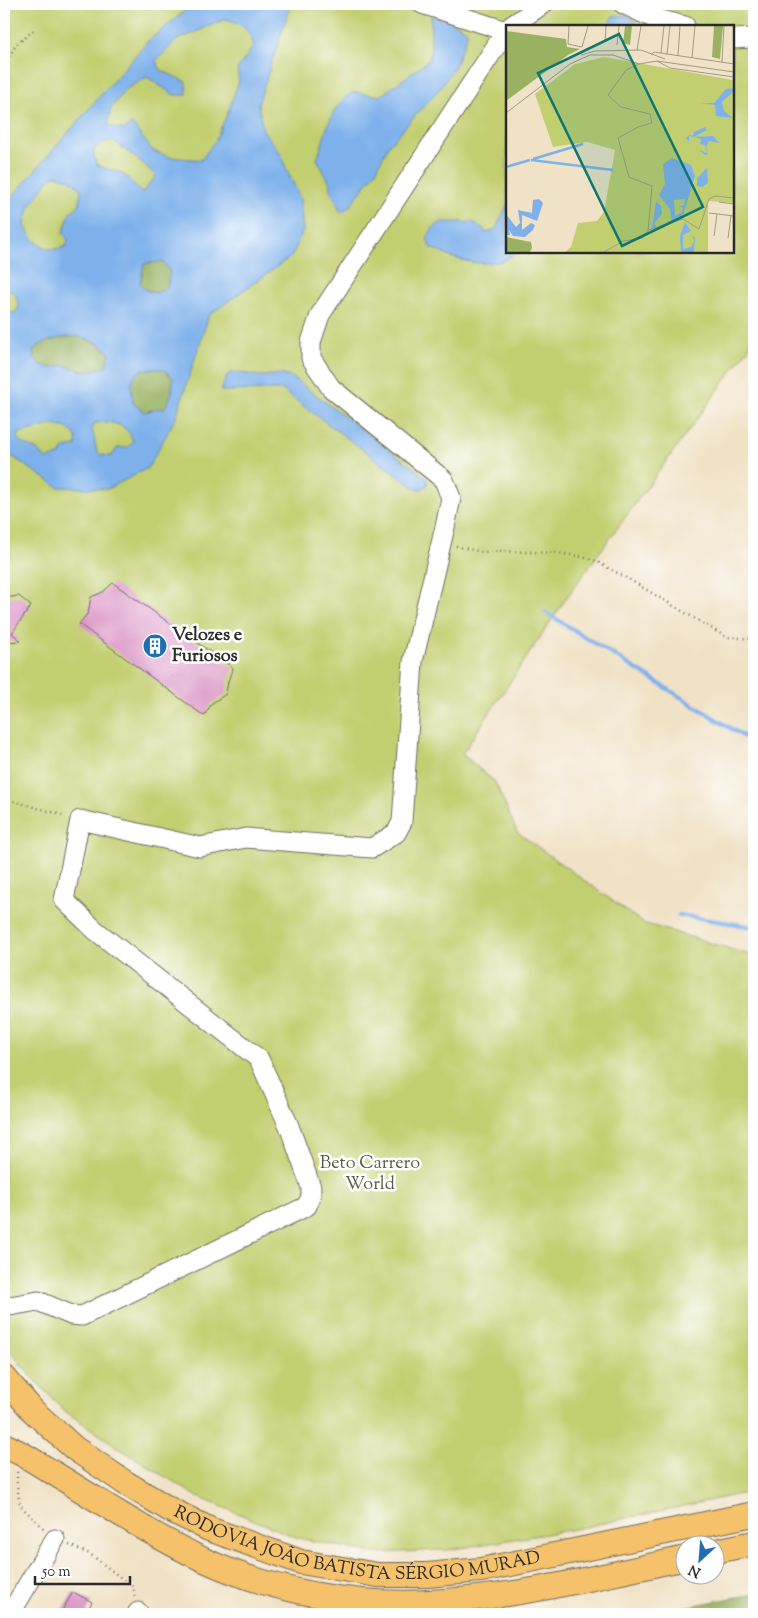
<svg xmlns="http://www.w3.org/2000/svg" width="758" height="1618" font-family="'Sorts Mill Goudy',serif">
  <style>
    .green { fill: #c2cf70; stroke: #767d4e; fill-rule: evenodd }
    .forest { fill: #99b262; stroke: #626e46 }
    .water { fill: #7eb1eb; stroke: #546e8b; fill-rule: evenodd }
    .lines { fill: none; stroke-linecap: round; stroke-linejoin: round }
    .stream { stroke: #7eb1eb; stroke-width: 4 }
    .building { fill: #da93c5 }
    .minor-casing { stroke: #706b61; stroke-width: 21 }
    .major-casing { stroke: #706b61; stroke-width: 26 }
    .path { stroke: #706b61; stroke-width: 2.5; stroke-dasharray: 1 4; stroke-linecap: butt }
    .minor { stroke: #fff; stroke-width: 19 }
    .major { stroke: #f5c16b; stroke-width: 24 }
    .labels { text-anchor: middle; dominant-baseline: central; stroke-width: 5; stroke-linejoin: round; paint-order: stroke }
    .poi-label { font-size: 18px; font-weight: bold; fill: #2b2b2b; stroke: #fff; text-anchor: start }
    .park-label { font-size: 18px; fill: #585c40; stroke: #fff }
    .street-label { font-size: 18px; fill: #2b2b2b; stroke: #fff }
    .inset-river { fill: none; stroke: #7eb1eb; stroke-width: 2.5 }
    .inset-road { fill: none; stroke: #a19988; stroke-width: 1 }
    .view { fill: #0f766e; fill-opacity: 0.15; stroke: #0f766e; stroke-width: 2.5 }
    .inset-edge { fill: none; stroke: #2b2b2b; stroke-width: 2.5 }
  </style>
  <rect width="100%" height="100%" fill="#fff"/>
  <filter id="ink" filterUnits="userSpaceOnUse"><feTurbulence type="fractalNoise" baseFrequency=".02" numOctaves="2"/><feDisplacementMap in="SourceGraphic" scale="10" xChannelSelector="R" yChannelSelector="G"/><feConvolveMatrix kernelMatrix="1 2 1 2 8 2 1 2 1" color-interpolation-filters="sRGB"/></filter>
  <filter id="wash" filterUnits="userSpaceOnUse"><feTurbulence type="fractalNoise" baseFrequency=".0096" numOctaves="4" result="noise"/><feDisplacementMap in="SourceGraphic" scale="20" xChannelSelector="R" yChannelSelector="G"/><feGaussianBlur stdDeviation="1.12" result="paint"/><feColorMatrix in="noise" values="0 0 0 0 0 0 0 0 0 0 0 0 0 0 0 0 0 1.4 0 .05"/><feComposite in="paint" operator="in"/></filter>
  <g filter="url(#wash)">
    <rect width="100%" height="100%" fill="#f0e2c6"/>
    <path class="green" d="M4 4H754V341L567 597 462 754 495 782 517 832 643 923 754 956V1491L570 1530 448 1550 373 1553 298 1538 198 1497 122 1450 62 1409 21 1365 4 1342ZM507 26H732V251H507Z"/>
    <path class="forest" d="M162 260 170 271 167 288 156 293 146 290 140 284 144 264Z
      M78 336 100 344 110 353 106 367 86 372 63 365 52 368 41 365 34 358 33 350C47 339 61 337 78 336Z
      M143 369H163L173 378C173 391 171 399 163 409L151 410 145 412 133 403C132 386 127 380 143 369Z
      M754 1594V1614H647Z"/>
    <path class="water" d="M206 4H258L269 6 272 4H291L258 104 263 130 282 155 286 168 300 198 303 230 292 256 209 315 176 417 148 468 108 489 58 487 4 451V324L7 315 17 311 19 305 14 292 4 289V206L148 41 186 10ZM226 19C245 25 247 27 254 46L237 69 239 81 228 112 215 141 201 160 170 157 153 151 131 123 125 130 116 128 108 125 111 108 126 89 147 77 174 95H187L186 82 161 70 156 61 177 40ZM113 141 144 164 156 176 142 193C135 186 129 177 121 173 113 169 105 169 97 165L94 157V149L103 142ZM56 175 69 179 81 189 79 205 70 213 63 233 68 240 66 246C47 255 32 242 25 225L29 208 48 180ZM162 261 170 271 167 288 156 293 146 290 140 284 144 264ZM78 336 100 344 110 353 106 367 86 372 63 365 52 368 41 365 34 358 33 350C47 339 61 337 78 336ZM143 369H163L173 378C173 391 171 399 163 409L157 408 145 412 133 403C132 386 127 380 143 369ZM106 422C121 424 128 427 133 442L128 447 117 448 112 456 101 455 97 451 92 429 95 423ZM52 425C66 427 79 430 76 446L64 448 60 455 47 459C43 456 41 453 37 450 30 445 27 448 18 439L19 433Z
      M626 15 636 21V26H609L613 16Z
      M431 16C446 18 457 23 468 32L455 66 441 87 388 146 376 171 350 206 341 213 331 190 330 183 317 159C327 133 328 108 353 92L380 96 428 61 431 51Z
      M507 205V251H518C513 254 507 260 502 261 478 267 450 259 430 247L427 238 432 229 441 222H472L483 228 486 233 495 230Z
      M233 372 262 376 280 374 292 377 426 477 428 484 422 489H416L282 390 221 391 227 375Z"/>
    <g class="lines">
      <path class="stream" d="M545 612 754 743
        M679 915 754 927"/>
    </g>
    <g id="blocks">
      <path class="building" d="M113 583 233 668 228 681 226 694 212 703 204 716 79 624 88 613 91 597 103 592Z
        M19 596 31 606 12 633 21 641 5 642 4 644V598Z
        M73 1592 92 1602 86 1614H60Z"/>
    </g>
  </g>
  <g filter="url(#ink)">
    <use href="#blocks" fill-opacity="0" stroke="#706b61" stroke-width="1"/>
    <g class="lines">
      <defs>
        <path id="minor" d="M422 4 506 31 507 30
          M623 4 653 18 685 26
          M511 26 543 4
          M732 39 754 38
          M4 1307 38 1301 71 1315 82 1316 307 1206 311 1196V1187L289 1126 259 1059 95 930 64 900 80 820 200 847 246 838 372 848 396 833 402 822 413 661 445 527 451 498 444 480 331 388 311 358V342L320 315 506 31
          M10 1614 55 1539
          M137 1614 138 1612"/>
        <g id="major">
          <path id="s1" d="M4 1377 33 1411 74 1448 124 1482 169 1509 209 1529 301 1562 378 1575H427L481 1570 754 1514"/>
          <path d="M4 1445 22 1454C82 1489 139 1529 202 1559 271 1591 352 1606 429 1602 516 1598 601 1576 686 1558"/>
          <path d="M716 1551 754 1543"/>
        </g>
      </defs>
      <use href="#minor" class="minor-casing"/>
      <use href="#major" class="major-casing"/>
      <path class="path" d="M4 65 16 45 35 29
        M456 546 482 552 499 551 557 553 578 556 594 560 630 580 726 637 754 639
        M4 800 6 799 66 816
        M17 1472V1485L20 1505 44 1529
        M69 1545 90 1554 133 1587 135 1597"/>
      <use href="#minor" class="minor"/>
      <use href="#major" class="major"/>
    </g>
  </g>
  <defs>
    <symbol id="building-disc" viewBox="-11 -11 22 22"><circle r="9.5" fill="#1f6fb2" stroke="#fff"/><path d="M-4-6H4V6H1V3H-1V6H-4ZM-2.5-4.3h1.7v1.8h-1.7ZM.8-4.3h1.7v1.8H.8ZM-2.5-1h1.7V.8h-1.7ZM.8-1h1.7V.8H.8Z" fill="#fff"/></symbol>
  </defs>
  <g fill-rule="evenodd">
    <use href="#building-disc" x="141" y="632" width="28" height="28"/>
  </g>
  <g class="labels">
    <g class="poi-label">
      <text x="172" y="636">Velozes e<tspan x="172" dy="21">Furiosos</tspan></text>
    </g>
    <g class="park-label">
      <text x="370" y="1164">Beto Carrero<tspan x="370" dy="21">World</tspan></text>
    </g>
    <g class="street-label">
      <text stroke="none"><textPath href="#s1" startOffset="408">RODOVIA JOÃO BATISTA SÉRGIO MURAD</textPath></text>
    </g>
  </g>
  <g transform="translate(506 25)">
    <rect width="228" height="228" fill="#f0e2c6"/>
    <path d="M98 32 227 55V178L202 176V227H59L65 222 72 198 91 196 98 187 109 125 81 117 47 122 29 69 69 39Z" fill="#c2cf70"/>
    <path d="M119 1H126L124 20 117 18ZM208 1H217L214 34 206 32ZM0 6 60 14 61 22 74 24 62 30 0 76ZM0 212 25 217 26 223 24 227H0Z" fill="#99b262"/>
    <path d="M228 63 227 67 216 77 218 86 227 93 210 91 209 80 194 78H208L220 64ZM199 102 201 105 188 112 207 111 213 118 203 116 200 122 202 129 199 130 193 125 201 128 199 120 194 119 195 114 183 111V117L180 113 183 110 187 111 188 107ZM166 133 185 140 189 151 177 190 166 197 164 184 153 170 159 159 157 139ZM179 174 178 181H172L177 183 176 187 169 191 168 175ZM201 143 202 158 196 162 191 161V153ZM33 174 37 178 31 196 16 190V205L25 198 29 200 27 205 19 212 7 211 3 205 4 210H0V189L10 202 14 198 12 185 26 188 27 175ZM150 177 155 181 156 189 149 197 150 203H146ZM179 197 185 206 177 210V224L185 222 188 216 186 210 189 213 188 227H175L174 211Z" fill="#7eb1eb" fill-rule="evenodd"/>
    <path class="inset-river" d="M27 134 77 119M25 135 107 145M0 142 24 135"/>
    <path class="inset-road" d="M63 1 62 19 76 22 82 1M99 17 100 1M111 20 113 1M131 25 135 1M155 28 158 1M161 29 164 1M75 30 89 26 135 25 159 34M145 30 148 27 228 39M172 31 174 1M186 33 189 1M151 36 164 43 228 52M216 37 218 1M133 39 120 45 102 70 115 82 144 89 146 98 132 102 112 113 123 152 146 161 142 205M0 88 64 39 84 30H107L133 39 151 36 228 47M213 177 228 179M203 188 228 191M208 211 211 189M222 213 225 191M98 227 117 216 137 213 142 205 177 194 193 204 203 174 209 171 228 173"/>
    <path class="view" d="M113 9 197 182 116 221 32 48Z"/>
    <rect width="228" height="228" class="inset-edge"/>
  </g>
  <rect width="758" height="1618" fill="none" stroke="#fff" stroke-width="20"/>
  <g transform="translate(700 1560) rotate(206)"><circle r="24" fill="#ffffff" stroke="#aaaaaa"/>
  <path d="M0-4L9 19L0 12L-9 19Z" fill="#1f6fb2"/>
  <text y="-8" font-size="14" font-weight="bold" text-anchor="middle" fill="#2b2b2b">N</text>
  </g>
  <path d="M35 1576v8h95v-8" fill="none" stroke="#2b2b2b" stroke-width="2.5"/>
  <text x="42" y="1576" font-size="15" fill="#2b2b2b" stroke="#ffffff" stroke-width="4" paint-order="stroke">50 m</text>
</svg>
